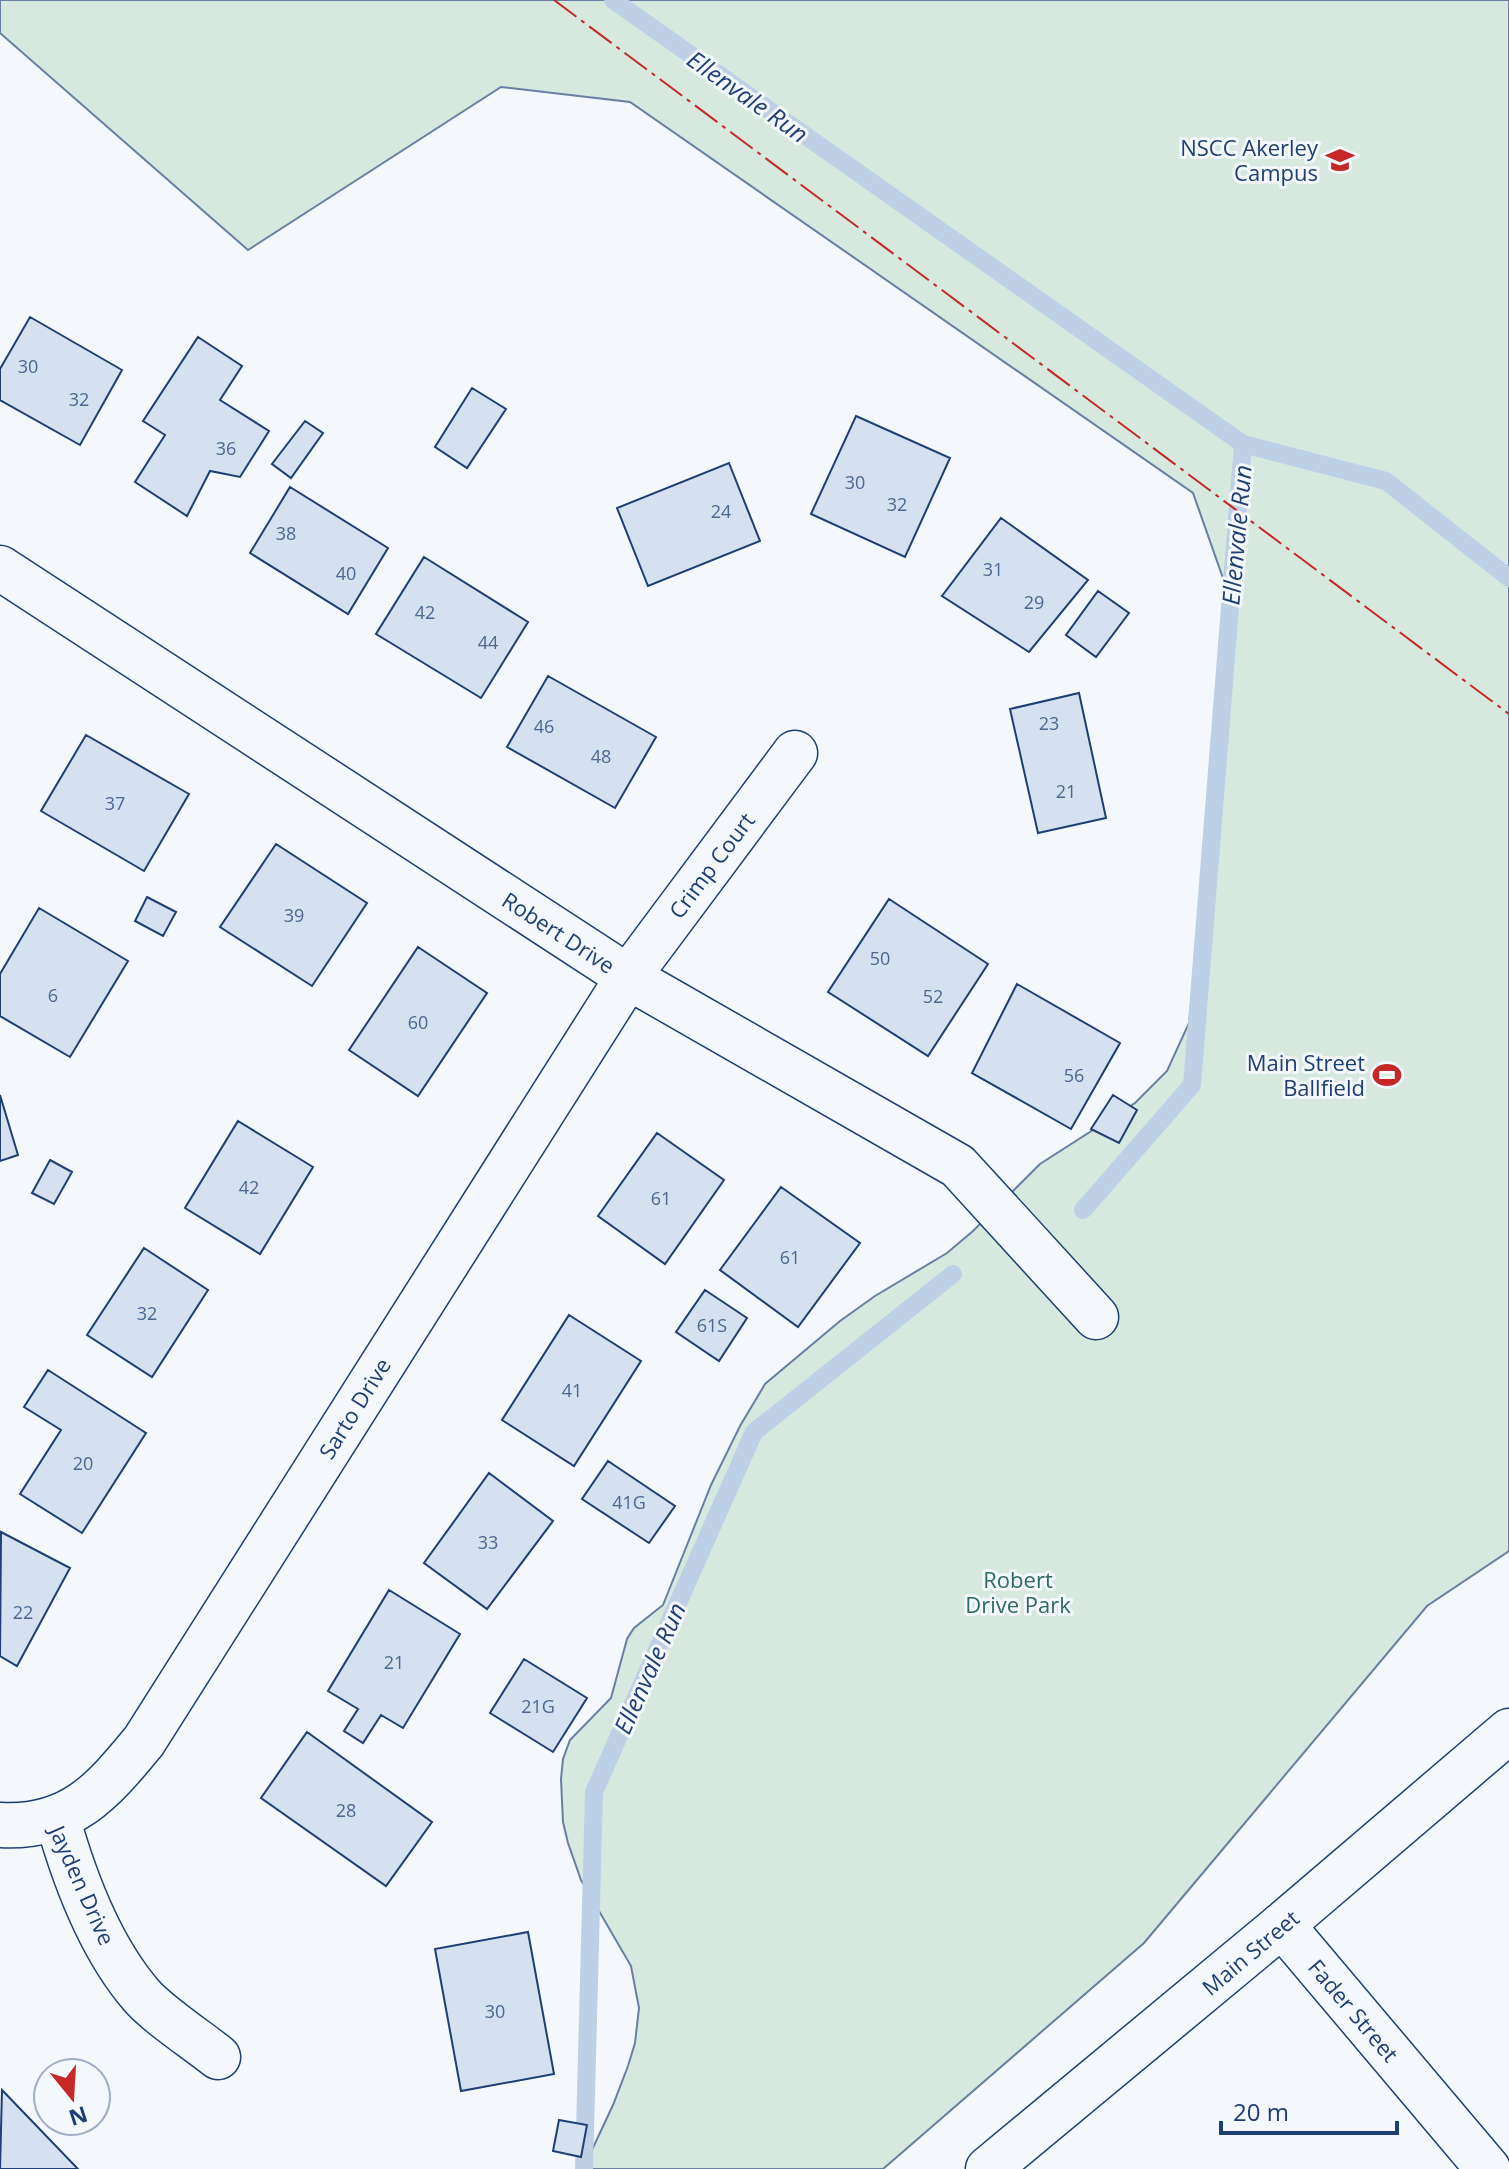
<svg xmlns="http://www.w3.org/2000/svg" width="1509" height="2169" font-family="'Open Sans',sans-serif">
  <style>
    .green { fill: #d7e8df; stroke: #687fa3; stroke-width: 2 }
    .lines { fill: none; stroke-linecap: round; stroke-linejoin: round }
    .stream { stroke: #bed0e5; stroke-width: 18 }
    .building { fill: #d5e0f0; stroke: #1d3f73; stroke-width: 2 }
    .street-casing { stroke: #1d3f73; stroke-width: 47 }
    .primary-casing { stroke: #1d3f73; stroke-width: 47 }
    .street { stroke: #f4f7fb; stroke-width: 44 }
    .primary { stroke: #f4f7fb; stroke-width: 44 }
    .power { stroke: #c62828; stroke-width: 2; stroke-dasharray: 28 6 4 6; stroke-linecap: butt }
    .labels { text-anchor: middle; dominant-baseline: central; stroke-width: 6; stroke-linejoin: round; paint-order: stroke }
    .number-label { font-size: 18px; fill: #4b6792 }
    .poi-label { font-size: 22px; fill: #1d3f73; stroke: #f4f7fb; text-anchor: end }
    .street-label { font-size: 22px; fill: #1d3f73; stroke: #f4f7fb }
    .park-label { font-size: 22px; fill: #2c6c60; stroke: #f4f7fb }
    .water-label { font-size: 24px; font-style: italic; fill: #1d3f73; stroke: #f4f7fb }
  </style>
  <rect width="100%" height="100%" fill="#f4f7fb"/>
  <path class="green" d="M0 0H1509V1551L1427 1606 1144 1943 883 2169H583L613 2105 628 2066 635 2043 639 2008 631 1966 581 1880 568 1843 563 1822 561 1779 563 1759 570 1740 611 1698 627 1639 634 1628 663 1605 711 1485 740 1426 765 1384 840 1321 875 1296 947 1253 973 1231 1040 1164 1135 1103 1167 1071 1189 1023 1203 886 1228 716 1227 600 1224 581 1193 493 630 102 501 87 248 250 0 33Z"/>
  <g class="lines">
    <path class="stream" d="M613 0 1243 444 1192 1085 1083 1210
      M1243 444 1386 481 1509 578
      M584 2169 594 1792 754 1432 953 1274"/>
  </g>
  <path class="building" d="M30 317 122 370 80 445 0 400V369Z
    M198 337 242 366 220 400 269 431 240 477 210 471 187 516 135 482 165 435 143 421Z
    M472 388 506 409 467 468 435 447Z
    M856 416 950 458 905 557 811 514Z
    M305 421 323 433 291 478 272 464Z
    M729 463 760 541 648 586 617 508Z
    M290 487 388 548 348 614 250 553Z
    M1001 518 1088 580 1029 652 942 596Z
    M424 557 528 622 481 698 376 634Z
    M1098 591 1129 613 1096 657 1066 635Z
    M548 676 656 737 615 808 507 747Z
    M1079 693 1106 818 1038 833 1010 709Z
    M86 735 189 794 144 871 41 811Z
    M276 844 367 903 312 986 220 927Z
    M147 897 176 912 163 936 135 921Z
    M889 899 988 964 928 1056 828 992Z
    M39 908 128 961 70 1057 0 1016V974Z
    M418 947 487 993 418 1096 349 1050Z
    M1017 984 1120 1043 1071 1129 972 1073Z
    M0 1095 18 1155 0 1161Z
    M1113 1095 1137 1110 1119 1143 1091 1129Z
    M238 1121 313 1167 260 1254 185 1208Z
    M657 1133 724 1180 665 1264 598 1216Z
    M50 1160 72 1172 54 1204 32 1193Z
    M781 1187 860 1243 798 1327 720 1270Z
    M144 1248 208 1290 152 1377 87 1335Z
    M705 1290 747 1318 719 1361 676 1332Z
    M569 1315 641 1361 574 1466 502 1420Z
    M48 1370 146 1433 82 1533 20 1494 61 1430 24 1407Z
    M608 1461 675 1506 649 1543 582 1499Z
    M489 1473 553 1521 487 1609 424 1563Z
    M1 1532 70 1568 17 1666 0 1656Z
    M389 1590 460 1634 403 1728 381 1715 363 1743 344 1731 358 1709 328 1691Z
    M524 1659 587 1698 553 1752 490 1713Z
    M307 1732 432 1822 386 1886 261 1798Z
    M528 1932 554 2074 461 2091 435 1949Z
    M2 2090 78 2169H0Z
    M559 2120 587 2125 581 2157 553 2151Z"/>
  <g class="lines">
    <defs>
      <path id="street" d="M0 568 628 977 958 1166 1096 1317
        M57 1817C74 1878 99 1946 141 1995 157 2014 197 2040 218 2057
        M0 1825C71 1829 102 1792 144 1741L628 977 795 753
        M1282 1925 1488 2169"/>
      <path id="primary" d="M988 2169 1282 1925 1509 1731"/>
    </defs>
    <use href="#street" class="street-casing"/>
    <use href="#primary" class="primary-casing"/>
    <use href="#street" class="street"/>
    <use href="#primary" class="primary"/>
    <path class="power" d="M554 0 1509 714"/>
  </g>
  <defs>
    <symbol id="university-bare" viewBox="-9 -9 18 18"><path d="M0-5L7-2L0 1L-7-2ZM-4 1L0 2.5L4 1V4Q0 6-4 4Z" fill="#c62828" stroke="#f4f7fb" stroke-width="2.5" paint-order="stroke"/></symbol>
    <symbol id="stadium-bare" viewBox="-9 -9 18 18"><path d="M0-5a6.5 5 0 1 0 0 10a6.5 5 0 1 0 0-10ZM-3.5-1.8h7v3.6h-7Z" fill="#c62828" stroke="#f4f7fb" stroke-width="2.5" paint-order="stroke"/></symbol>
  </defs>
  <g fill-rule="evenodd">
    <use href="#university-bare" x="1320" y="140" width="40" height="40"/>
    <use href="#stadium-bare" x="1367" y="1055" width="40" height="40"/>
  </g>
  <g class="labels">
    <g class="number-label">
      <text x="28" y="366">30</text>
      <text x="79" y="399">32</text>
      <text x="226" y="448">36</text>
      <text x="855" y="482">30</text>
      <text x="897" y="504">32</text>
      <text x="721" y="511">24</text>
      <text x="286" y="533">38</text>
      <text x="993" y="569">31</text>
      <text x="346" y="573">40</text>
      <text x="1034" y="602">29</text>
      <text x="425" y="612">42</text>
      <text x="488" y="642">44</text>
      <text x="1049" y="723">23</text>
      <text x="544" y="726">46</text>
      <text x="601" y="756">48</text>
      <text x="1066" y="791">21</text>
      <text x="115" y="803">37</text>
      <text x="294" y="915">39</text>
      <text x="880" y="958">50</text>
      <text x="53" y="995">6</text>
      <text x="933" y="996">52</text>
      <text x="418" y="1022">60</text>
      <text x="1074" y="1075">56</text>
      <text x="249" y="1187">42</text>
      <text x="661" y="1198">61</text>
      <text x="790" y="1257">61</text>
      <text x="147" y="1313">32</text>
      <text x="712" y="1325">61S</text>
      <text x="572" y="1390">41</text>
      <text x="83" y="1463">20</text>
      <text x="629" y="1502">41G</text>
      <text x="488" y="1542">33</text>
      <text x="23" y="1612">22</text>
      <text x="394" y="1662">21</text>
      <text x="538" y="1706">21G</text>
      <text x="346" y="1810">28</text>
      <text x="495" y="2011">30</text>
    </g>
    <g class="poi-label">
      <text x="1318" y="147">NSCC Akerley<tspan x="1318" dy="25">Campus</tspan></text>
      <text x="1365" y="1062">Main Street<tspan x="1365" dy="25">Ballfield</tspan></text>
    </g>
    <g class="street-label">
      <text transform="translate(711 865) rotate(-53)">Crimp Court</text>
      <text transform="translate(559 932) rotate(33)">Robert Drive</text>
      <text transform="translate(354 1408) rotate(-58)">Sarto Drive</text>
      <text transform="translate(83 1885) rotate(66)">Jayden Drive</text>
      <text transform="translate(1250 1952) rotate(-40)">Main Street</text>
      <text transform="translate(1354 2010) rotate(50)">Fader Street</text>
    </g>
    <g class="park-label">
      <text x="1018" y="1579">Robert<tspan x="1018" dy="25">Drive Park</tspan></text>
    </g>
    <g class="water-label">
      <text transform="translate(748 96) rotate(35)">Ellenvale Run</text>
      <text transform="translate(1236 535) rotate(-85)">Ellenvale Run</text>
      <text transform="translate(649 1668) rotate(-66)">Ellenvale Run</text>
    </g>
  </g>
  <g transform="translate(72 2097) rotate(162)"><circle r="38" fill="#f4f7fb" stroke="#9eadc5" stroke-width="2"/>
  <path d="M0-6L14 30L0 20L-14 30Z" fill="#c62828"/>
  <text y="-12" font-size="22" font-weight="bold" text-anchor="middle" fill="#1d3f73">N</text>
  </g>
  <path d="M1221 2121v12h176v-12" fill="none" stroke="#1d3f73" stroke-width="4"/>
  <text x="1233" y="2121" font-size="24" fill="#1d3f73" stroke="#f4f7fb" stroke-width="6" paint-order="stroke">20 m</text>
</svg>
